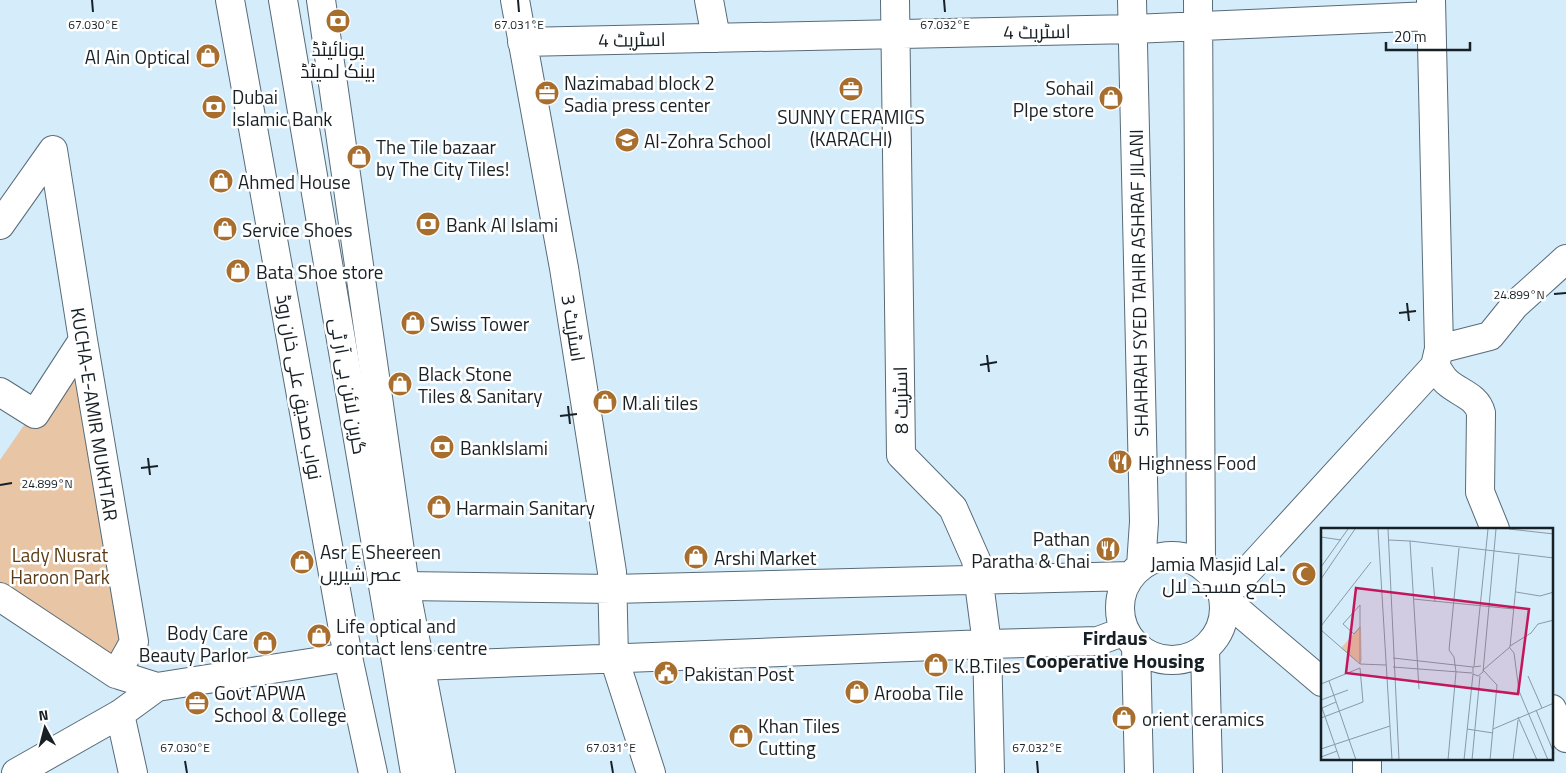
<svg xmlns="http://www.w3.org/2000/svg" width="1566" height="773" font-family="'Titillium Web',Cairo,sans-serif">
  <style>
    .green { fill: #e8c5a4 }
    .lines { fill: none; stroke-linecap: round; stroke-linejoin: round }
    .minor-casing { stroke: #576b78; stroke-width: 30 }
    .major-casing { stroke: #576b78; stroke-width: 30 }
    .minor { stroke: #fff; stroke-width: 28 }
    .major { stroke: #fff; stroke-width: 28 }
    .ticks { fill: none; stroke: #172025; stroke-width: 2 }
    .labels { text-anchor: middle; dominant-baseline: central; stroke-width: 5; stroke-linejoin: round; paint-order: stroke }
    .street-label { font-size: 19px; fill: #172025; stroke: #fff }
    .poi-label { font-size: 19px; fill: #172025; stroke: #fff; text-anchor: start }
    .park-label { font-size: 19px; fill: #5b3a16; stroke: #fff }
    .neighbourhood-label { font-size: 20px; font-weight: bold; fill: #172025; stroke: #fff }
    .inset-road { fill: none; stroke: #899aa5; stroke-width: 1 }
    .view { fill: #c2185b; fill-opacity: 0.15; stroke: #c2185b; stroke-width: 2.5 }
    .inset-edge { fill: none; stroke: #172025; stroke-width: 2.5 }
    .ticks-label { font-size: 12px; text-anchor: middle; fill: #172025; stroke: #fff; stroke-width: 5; stroke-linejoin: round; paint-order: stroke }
  </style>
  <rect width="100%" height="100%" fill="#d5ecfb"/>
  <path class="green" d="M83 340 134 642 116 674 0 597V460Z"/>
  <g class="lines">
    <defs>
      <path id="minor" d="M283 0 415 773
        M515 0 564 268 612 572 614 658 651 773
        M709 0 716 38
        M895 0 901 455 953 508 976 560 987 644 990 773
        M1132 0 1144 522 1141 566
        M1198 0 1201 564
        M522 42 1133 29 1431 16
        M53 150 83 340 134 642 116 674
        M0 225 53 150
        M1439 349 1490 336 1515 305 1566 259
        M1435 366C1439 371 1442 378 1447 382 1459 393 1477 396 1481 413L1480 492 1495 529
        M0 392 35 414 83 340
        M1120 608a52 52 0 1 1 104 0a52 52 0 1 1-104 0Z
        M405 586 612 589 1131 576
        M0 597 116 674 157 687 348 657
        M1136 646 1139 773
        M1205 649 1208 773
        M419 666 987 644 1098 641 1125 631
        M1322 682 1223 598 1435 366 1439 349 1431 0
        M1552 709 1566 738
        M120 714 133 773
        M1367 759V773
        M16 773 120 714 157 687"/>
      <path id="major" d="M230 0 348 657 373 773
        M321 0 405 586 441 773"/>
    </defs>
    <use href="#minor" class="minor-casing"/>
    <use href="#major" class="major-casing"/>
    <use href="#minor" class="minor"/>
    <use href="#major" class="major"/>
  </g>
  <path class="ticks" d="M92 0 93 12M518 0 519 12M944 0 945 12M1554 294 1566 293M1407 303 1409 321M1399 313 1416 311M987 355 989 372M980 365 997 362M568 406 570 424M560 416 577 414M148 458 150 475M141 468 158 466M0 485 12 483M185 761 187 773M611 761 613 773M1037 761 1038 773"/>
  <defs>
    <symbol id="bank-disc" viewBox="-11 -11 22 22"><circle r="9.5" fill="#a86e2d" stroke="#fff"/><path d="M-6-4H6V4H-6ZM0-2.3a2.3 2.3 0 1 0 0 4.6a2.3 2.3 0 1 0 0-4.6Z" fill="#fff"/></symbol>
    <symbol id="shop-disc" viewBox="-11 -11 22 22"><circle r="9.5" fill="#a86e2d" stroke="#fff"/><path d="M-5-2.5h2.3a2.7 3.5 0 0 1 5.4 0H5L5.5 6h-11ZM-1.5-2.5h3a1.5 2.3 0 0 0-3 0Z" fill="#fff"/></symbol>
    <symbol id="office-disc" viewBox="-11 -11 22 22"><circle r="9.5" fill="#a86e2d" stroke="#fff"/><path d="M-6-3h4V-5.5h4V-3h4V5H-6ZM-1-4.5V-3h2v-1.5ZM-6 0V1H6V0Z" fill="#fff"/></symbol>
    <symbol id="school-disc" viewBox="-11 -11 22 22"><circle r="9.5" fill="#a86e2d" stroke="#fff"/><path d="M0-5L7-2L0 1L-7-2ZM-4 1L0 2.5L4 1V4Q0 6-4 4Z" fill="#fff"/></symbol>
    <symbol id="restaurant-disc" viewBox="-11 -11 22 22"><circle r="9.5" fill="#a86e2d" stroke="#fff"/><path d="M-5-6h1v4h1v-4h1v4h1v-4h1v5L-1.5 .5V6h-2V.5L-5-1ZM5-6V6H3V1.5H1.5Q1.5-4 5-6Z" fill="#fff"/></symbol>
    <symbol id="mosque-disc" viewBox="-11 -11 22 22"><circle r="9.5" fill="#a86e2d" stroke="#fff"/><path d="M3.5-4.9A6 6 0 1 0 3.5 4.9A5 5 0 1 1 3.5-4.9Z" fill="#fff"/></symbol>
    <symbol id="civic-disc" viewBox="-11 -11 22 22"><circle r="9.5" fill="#a86e2d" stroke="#fff"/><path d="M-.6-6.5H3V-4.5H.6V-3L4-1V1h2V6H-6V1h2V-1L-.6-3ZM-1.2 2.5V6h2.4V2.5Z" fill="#fff"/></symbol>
  </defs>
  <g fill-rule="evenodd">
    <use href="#bank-disc" x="324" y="7" width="28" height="28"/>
    <use href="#shop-disc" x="194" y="42" width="28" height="28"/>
    <use href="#office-disc" x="837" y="75" width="28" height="28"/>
    <use href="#office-disc" x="533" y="79" width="28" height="28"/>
    <use href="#shop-disc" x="1097" y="84" width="28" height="28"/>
    <use href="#bank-disc" x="200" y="93" width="28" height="28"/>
    <use href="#school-disc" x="613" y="126" width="28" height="28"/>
    <use href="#shop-disc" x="345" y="143" width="28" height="28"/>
    <use href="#shop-disc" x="207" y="167" width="28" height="28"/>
    <use href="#bank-disc" x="414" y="210" width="28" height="28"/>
    <use href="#shop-disc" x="211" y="215" width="28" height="28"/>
    <use href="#shop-disc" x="224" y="257" width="28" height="28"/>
    <use href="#shop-disc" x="399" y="309" width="28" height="28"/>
    <use href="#shop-disc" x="386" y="370" width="28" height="28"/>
    <use href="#shop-disc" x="591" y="388" width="28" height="28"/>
    <use href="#bank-disc" x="428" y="433" width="28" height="28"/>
    <use href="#restaurant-disc" x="1106" y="448" width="28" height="28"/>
    <use href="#shop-disc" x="425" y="493" width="28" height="28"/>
    <use href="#restaurant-disc" x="1094" y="535" width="28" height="28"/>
    <use href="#shop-disc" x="682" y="543" width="28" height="28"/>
    <use href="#shop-disc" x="288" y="548" width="28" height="28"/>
    <use href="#mosque-disc" x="1290" y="560" width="28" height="28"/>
    <use href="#shop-disc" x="305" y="622" width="28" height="28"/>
    <use href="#shop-disc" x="251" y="629" width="28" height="28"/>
    <use href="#shop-disc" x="922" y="651" width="28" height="28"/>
    <use href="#civic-disc" x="652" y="659" width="28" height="28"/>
    <use href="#shop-disc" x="843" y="678" width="28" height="28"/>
    <use href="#office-disc" x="183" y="689" width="28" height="28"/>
    <use href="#shop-disc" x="1110" y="704" width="28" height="28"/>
    <use href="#shop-disc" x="727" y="722" width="28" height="28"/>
  </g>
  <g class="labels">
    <g class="street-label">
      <text transform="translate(1037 31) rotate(-1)">اسٹریٹ 4</text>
      <text transform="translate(632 39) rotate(-1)">اسٹریٹ 4</text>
      <text transform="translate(1138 283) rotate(-91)">SHAHRAH SYED TAHIR ASHRAF JILANI</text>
      <text transform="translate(574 328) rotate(81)">اسٹریٹ 3</text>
      <text transform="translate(349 386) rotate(80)">گرین لائن بی آر ٹی</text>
      <text transform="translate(300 387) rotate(80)">نواب صدیق علی خان روڈ</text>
      <text transform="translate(900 400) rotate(-91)">اسٹریٹ 8</text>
      <text transform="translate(95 414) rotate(81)">KUCHA-E-AMIR MUKHTAR</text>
    </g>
    <g class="poi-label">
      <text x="338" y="48" text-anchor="middle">یونائیٹڈ<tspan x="338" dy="22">بینک لمیٹڈ</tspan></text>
      <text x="190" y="56" text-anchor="end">Al Ain Optical</text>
      <text x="564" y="82">Nazimabad block 2<tspan x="564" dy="22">Sadia press center</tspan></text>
      <text x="1094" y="87" text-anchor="end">Sohail<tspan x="1094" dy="22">PIpe store</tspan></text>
      <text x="232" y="96">Dubai<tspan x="232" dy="22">Islamic Bank</tspan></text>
      <text x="851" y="116" text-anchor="middle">SUNNY CERAMICS<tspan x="851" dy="22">(KARACHI)</tspan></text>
      <text x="644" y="140">Al-Zohra School</text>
      <text x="376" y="146">The Tile bazaar<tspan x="376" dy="22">by The City Tiles!</tspan></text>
      <text x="238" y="181">Ahmed House</text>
      <text x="446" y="224">Bank Al Islami</text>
      <text x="242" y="229">Service Shoes</text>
      <text x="256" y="271">Bata Shoe store</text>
      <text x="430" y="323">Swiss Tower</text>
      <text x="418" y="373">Black Stone<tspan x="418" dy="22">Tiles &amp; Sanitary</tspan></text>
      <text x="622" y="402">M.ali tiles</text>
      <text x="460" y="447">BankIslami</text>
      <text x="1138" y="462">Highness Food</text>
      <text x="456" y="507">Harmain Sanitary</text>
      <text x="1090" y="538" text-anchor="end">Pathan<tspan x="1090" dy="22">Paratha &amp; Chai</tspan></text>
      <text x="320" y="551">Asr E Sheereen<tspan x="320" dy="22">عصر شیریں</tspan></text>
      <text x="714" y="557">Arshi Market</text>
      <text x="1286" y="563" text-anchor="end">Jamia Masjid Lal۔<tspan x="1286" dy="22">جامع مسجد لال</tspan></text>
      <text x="336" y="625">Life optical and<tspan x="336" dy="22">contact lens centre</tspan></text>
      <text x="248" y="632" text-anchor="end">Body Care<tspan x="248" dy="22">Beauty Parlor</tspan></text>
      <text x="954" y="665">K.B.Tiles</text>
      <text x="684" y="673">Pakistan Post</text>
      <text x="214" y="692">Govt APWA<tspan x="214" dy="22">School &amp; College</tspan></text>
      <text x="874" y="692">Arooba Tile</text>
      <text x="1142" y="718">orient ceramics</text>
      <text x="758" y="725">Khan Tiles<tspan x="758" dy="22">Cutting</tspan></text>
    </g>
    <g class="park-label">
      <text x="60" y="554">Lady Nusrat<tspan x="60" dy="22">Haroon Park</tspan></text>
    </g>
    <g class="neighbourhood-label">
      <text x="1115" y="637">Firdaus<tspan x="1115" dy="23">Cooperative Housing</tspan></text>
    </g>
  </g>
  <g transform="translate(1321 528)">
    <rect width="232" height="232" fill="#d5ecfb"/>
    <path d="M40 98 41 132 39 136 20 120Z" fill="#e8c5a4"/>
    <path class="inset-road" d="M57 1 71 232M67 1 78 232M188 1 233 6M0 9 20 12M68 12 89 13M0 39 27 1M111 39 114 74M0 51 34 1M195 64 219 68 233 64M92 71 193 81M39 77 22 96 33 106 39 99M0 98 50 34M0 102 39 136 65 137M189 118 210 105 217 96 233 92M188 119 193 125 198 163 227 232M72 130 152 139M39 136V77M153 138 167 1M160 138 152 139V146L157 148 162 144 175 1M72 139 151 145M207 148 221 180M8 153 35 232M0 156 39 140M98 161 89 13 233 30M0 172 27 162M0 177 19 232M1 180 15 174M215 182 233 225M197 189 216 232M0 190 42 174 39 140M146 201 172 205M172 201 233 175M0 221 69 198M0 229 16 223M127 232 135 144 133 129 128 122 138 20M143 232 152 146M151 232 159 148M169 232 176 157 162 142 189 119 198 27M192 232 197 192"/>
    <path class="view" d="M35 60 208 81 197 166 25 145Z"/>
    <rect width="232" height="232" class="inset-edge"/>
  </g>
  <g class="ticks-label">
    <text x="93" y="29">67.030°E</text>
    <text x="519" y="29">67.031°E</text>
    <text x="945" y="29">67.032°E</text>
    <text x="1519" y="299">24.899°N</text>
    <text x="47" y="488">24.899°N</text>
    <text x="185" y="752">67.030°E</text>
    <text x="611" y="752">67.031°E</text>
    <text x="1037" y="752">67.032°E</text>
  </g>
  <g transform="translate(45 728) rotate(353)" stroke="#ffffff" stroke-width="4" paint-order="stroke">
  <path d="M0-4L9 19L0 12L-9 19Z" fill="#172025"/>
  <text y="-8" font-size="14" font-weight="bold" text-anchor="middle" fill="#172025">N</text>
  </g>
  <path d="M1386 42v8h84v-8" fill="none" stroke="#172025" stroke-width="2.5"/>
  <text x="1394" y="42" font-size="15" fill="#172025" stroke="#ffffff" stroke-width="4" paint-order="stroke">20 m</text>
</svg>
